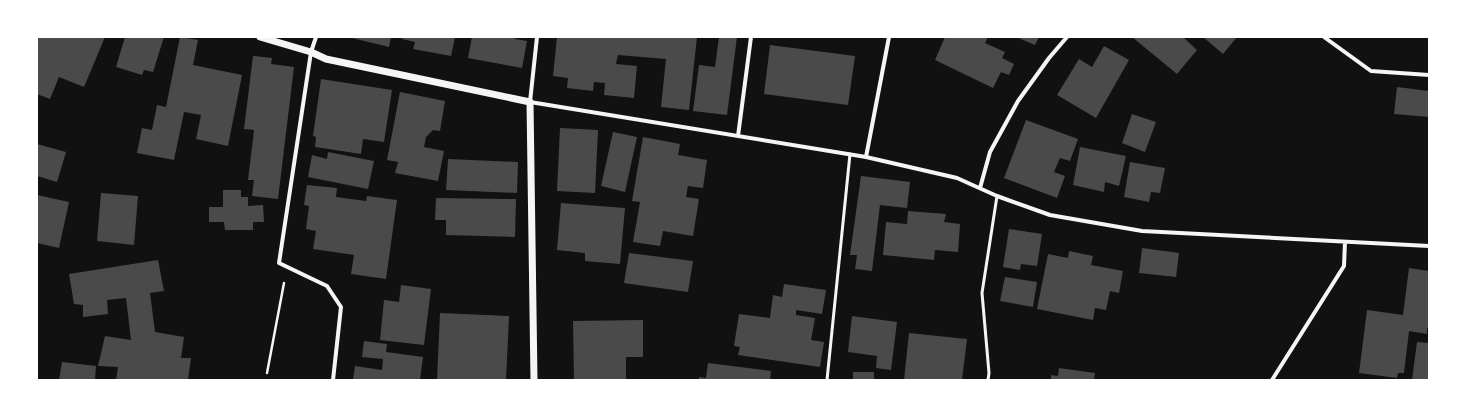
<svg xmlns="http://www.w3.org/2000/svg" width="1466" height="417" font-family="'IBM Plex Sans',sans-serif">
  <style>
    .building { fill: #4a4a4a }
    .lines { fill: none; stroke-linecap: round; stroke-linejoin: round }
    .path { stroke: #f5f5f5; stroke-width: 2.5 }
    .service { stroke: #f5f5f5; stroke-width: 3 }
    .minor { stroke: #f5f5f5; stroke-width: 4 }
    .tertiary { stroke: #f5f5f5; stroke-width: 7 }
  </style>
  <rect width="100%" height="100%" fill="#111"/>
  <path class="building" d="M37 37H105L84 87 59 77 50 99 37 94Z
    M125 37H164L153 72 144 70 142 75 116 67Z
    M180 37 198 40 193 65 242 75 228 146 196 139 201 115 184 112 174 160 137 153 142 128 152 130 157 105 166 107Z
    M348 37H391L389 47Z
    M402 37H455L451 56 413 49 415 42 402 39Z
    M472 37H515V39L527 41 522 68 468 58Z
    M557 37H697L689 110 661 107 666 59 618 55 616 64 637 66 634 98 604 95 605 83 594 82 593 91 567 88 568 78 553 76Z
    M719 37H737L727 115 693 111 699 65 715 67Z
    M945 37H988L985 43 1005 52 1002 58 1014 64 1009 75 1001 72 993 88 935 60Z
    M1016 37H1039L1035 45Z
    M1132 37H1183L1197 50 1177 74Z
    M1203 37H1237L1223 54Z
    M770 45 855 56 848 105 764 94Z
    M1104 46 1129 60 1096 118 1057 95 1079 59 1092 67Z
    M253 56 272 58 271 64 294 67 278 199 252 196 254 180H248L254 130 244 129Z
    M321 79 392 90 384 142 363 139 361 154 315 147 316 137 313 136Z
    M1397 87 1429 91V117L1394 114Z
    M400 92 445 101 440 131 433 130 426 137 424 147 444 151 438 181 395 173 398 162 387 160Z
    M1132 114 1156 122 1145 152 1122 143Z
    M1026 120 1078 139 1070 161 1060 158 1054 172 1065 176 1057 198 1004 178Z
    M560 128 598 130 595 193 557 191Z
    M613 132 637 137 625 192 601 186Z
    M643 137 680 144 678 155 707 160 703 188 688 186 686 197 699 199 693 236 663 231 660 246 633 242 640 202 632 201Z
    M37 144 66 152 57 182 37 176Z
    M1080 147 1126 156 1119 186 1105 182 1104 192 1073 185Z
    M328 152 374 161 368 189 308 177 312 155 327 159Z
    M448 159 518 162 517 193 446 190Z
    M1130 162 1165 168 1160 193 1151 192 1149 202 1124 197Z
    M861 176 910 182 907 208 880 205 872 271 855 269 857 255H850Z
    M307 185 337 188 336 197 366 201 367 196 397 200 386 279 351 274 354 255 313 249 316 231 306 229 309 206 304 205Z
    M223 190H241V197H248V206L263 205 264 222H253V230H225L224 222H209V207H223Z
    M101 193 138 196 134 245 97 241Z
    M37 195 69 202 59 248 37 243Z
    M436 198 516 199 515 237 446 235V220H435Z
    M561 203 625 208 620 264 585 261V253L557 250Z
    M908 211 946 214 944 222 960 224 958 252 935 250 934 260 883 255 886 222 907 224Z
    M1009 229 1042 234 1037 266 1021 264 1020 270 1003 267Z
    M1142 248 1179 253 1176 277 1139 273Z
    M1069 251 1093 256 1091 265 1123 271 1119 293 1110 291 1106 310 1095 308 1093 320 1037 309 1048 254 1068 258Z
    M629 253 693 261 688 292 624 283Z
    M158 260 164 291 150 293 155 332 184 337 181 358H191L188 380H116L118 367 98 366 105 336 131 340 126 298 107 300 108 314 83 317V305L74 304 69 274Z
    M1409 268 1429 271V328H1427V334L1409 331 1404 373H1398L1397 378 1359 373 1367 310 1403 315Z
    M1005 277 1037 282 1033 307 1000 301Z
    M784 284 826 290 822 314 796 310V315L815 318 811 340 824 342 820 367 738 355 740 347 734 346 739 314 770 318 773 295 782 297Z
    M401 285 431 289 424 345 380 340 384 300 399 302Z
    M440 313 509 316 506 380H437Z
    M852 316 897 322 891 370 876 368 877 356 848 352Z
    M643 320V357H626V380H574L573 321Z
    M909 333 967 339 962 380H904Z
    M364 341 387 344 386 352 423 357 420 380H353L355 366 382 370 383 359 362 357Z
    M1417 342 1429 343V380H1412Z
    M62 362 96 366 95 380H59Z
    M708 363 771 371 770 380H699V377L706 378Z
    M1059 368 1095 373 1094 380H1051V375L1058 376Z
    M853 372H874V380H853Z"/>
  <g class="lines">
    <path class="path" d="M267 373 284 283"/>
    <path class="service" d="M827 380 850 154
      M988 380 989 373 982 293 997 196"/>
    <path class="minor" d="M316 37 311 52 279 263 327 286 341 307 333 380
      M537 37 530 102 866 157 957 178 997 196 1050 215 1142 231 1429 246
      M1324 37 1371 71 1429 75
      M738 136 751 37
      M866 157 889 37
      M980 188 990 152 1018 101 1049 58 1067 37
      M1272 380 1344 266 1345 242"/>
    <path class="tertiary" d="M260 37 311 52 326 59 530 102 534 380"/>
  </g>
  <rect width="1466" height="417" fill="none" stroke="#ffffff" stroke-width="76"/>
</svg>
